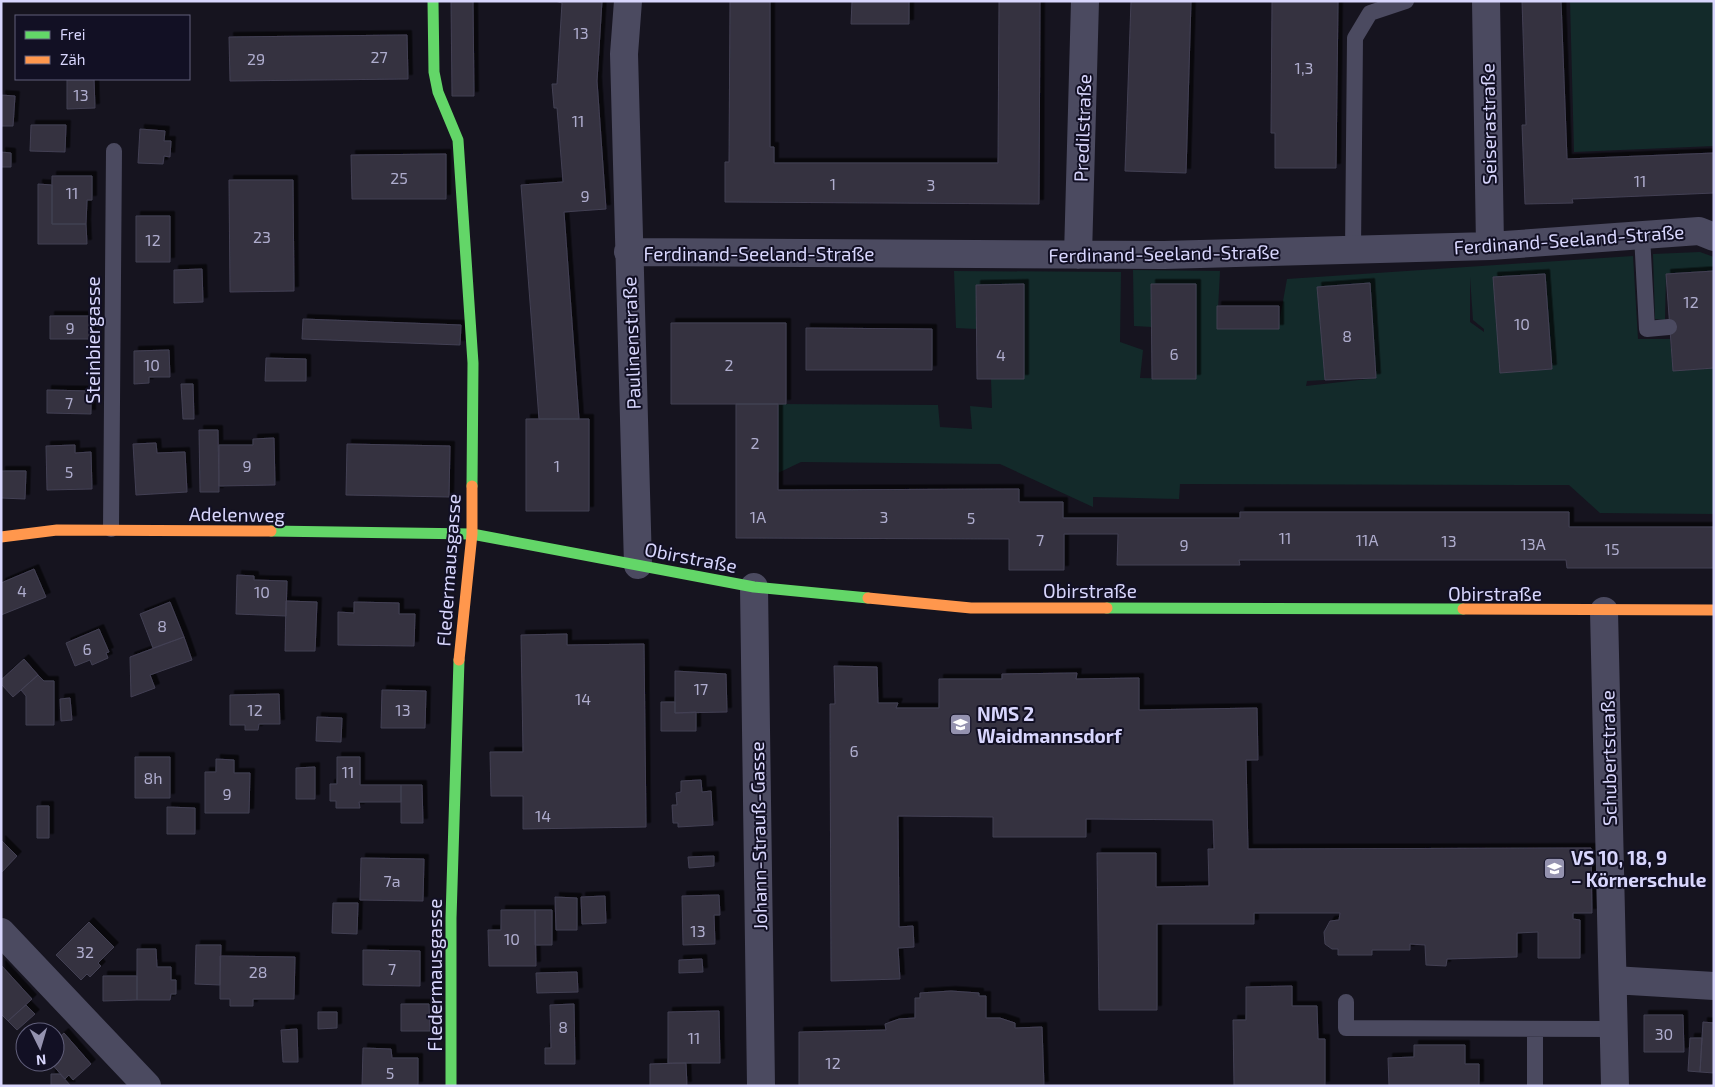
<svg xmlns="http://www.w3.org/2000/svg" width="1715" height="1087" font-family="'Exo 2',sans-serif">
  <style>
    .green { fill: #132a2a; fill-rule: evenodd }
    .building { fill: #343241; stroke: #434053; filter: url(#shadow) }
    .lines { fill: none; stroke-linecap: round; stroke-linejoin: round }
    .lane { stroke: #4b4a60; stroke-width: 16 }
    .street { stroke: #4b4a60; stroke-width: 28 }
    .fast { stroke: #63d668; stroke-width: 11 }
    .slow { stroke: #ff974d; stroke-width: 11 }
    .labels { text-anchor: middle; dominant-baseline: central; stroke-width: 4; stroke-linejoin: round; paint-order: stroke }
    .number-label { font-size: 16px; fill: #afadce }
    .street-label { font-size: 19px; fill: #d8d6fd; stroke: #121024 }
    .poi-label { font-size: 19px; font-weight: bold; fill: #d8d6fd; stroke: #121024; text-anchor: start }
  </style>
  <defs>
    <filter id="shadow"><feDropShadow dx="4.5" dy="-4.5" stdDeviation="0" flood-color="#0009"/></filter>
  </defs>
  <rect width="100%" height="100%" fill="#16141f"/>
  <path class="green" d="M1570 1H1714V146L1574 152Z
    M1700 252 1714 257V271L1666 274 1665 320 1655 319 1653 254Z
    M1633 256 1638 339H1670L1673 371 1714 368V514L1600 513 1569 485 1180 484 1179 499 1093 497V507L1000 464 801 462 778 473V404L938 405 940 427 972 429 970 406 992 408 991 379H1024V285H977V329L956 328 954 271 1121 272 1120 342 1143 350 1140 378 1196 379V285L1152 327 1134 326 1133 270 1220 271 1217 329H1278L1287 279ZM1470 277 1473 320 1484 329V332L1470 322ZM1370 288 1376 378 1306 386 1307 381 1325 380 1318 292Z"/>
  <path class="building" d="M451 1H473L474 96H452Z
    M555 1H602L597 81 606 209 564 212 579 419H539L521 185 563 182 557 108H554L552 84H557L562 3Z
    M730 1H770V147H774V163H998L999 1H1040L1039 204 725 202V162H729Z
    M852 1H909V24H851Z
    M1131 1H1191L1186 173 1125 171Z
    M1272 1H1338L1336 168H1275V133H1271Z
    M1522 1H1561L1567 159 1714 153V193L1572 199 1573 203 1525 204 1522 125H1526Z
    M407 35 408 79 230 81 229 37Z
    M67 79H94L95 108 67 109Z
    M1 95 15 96 13 126H1Z
    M31 125H66L65 152 30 151Z
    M140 129 165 131 164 141H171L170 157 164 156 163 164 138 163Z
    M1 152 11 153V167H1Z
    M446 154V199H352L351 155Z
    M52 176H92V200H87L86 224H52Z
    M229 180H293L294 291 230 292Z
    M38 184 52 185V224H86L87 244H38Z
    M136 216H170V262H136Z
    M202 269 203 302 174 303V270Z
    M1714 271V368L1673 371 1666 274Z
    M1545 274 1552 369 1500 373 1493 277Z
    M1370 283 1376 378 1325 380 1317 287Z
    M1024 284V379H977L976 285Z
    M1151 284H1196V379H1152Z
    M1217 306H1279V329H1217Z
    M50 316H91V339H50Z
    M303 319 461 325 460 345 302 339Z
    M671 323H786V404H671Z
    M806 328 932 329V370H806Z
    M169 350 170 377H149V383L134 384V351Z
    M266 358 306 359V381H265Z
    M181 384H193L194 419H183Z
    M47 390 91 391V414L47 413Z
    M736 404H778V490L1019 489V502H1063V518H1240V512H1569V527H1714V568H1567L1566 560H1239L1240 565H1117L1118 534H1064V570H1009V539L736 538Z
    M526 419H589V511H526Z
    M199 430H218L219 492H200Z
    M274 438 275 485 219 486V445H253V439Z
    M156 443 157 453 185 452 187 492 136 495 133 444Z
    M347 444 450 446 449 497 346 495Z
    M75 445V453L91 452 92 489 47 490 46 446Z
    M1 471H26L25 499 1 498Z
    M34 569 46 597 1 615V583Z
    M237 575 254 576V580L287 581 286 616 236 614Z
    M286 601 317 602 315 651H285Z
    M170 602 184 637 153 648 140 614Z
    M354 602 399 603V614H415L414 646 338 645V612L354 613Z
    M99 629 109 652 106 653 108 658 92 665 90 660 75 666 66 643Z
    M567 634V645L644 644 646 827 523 829V796H491L490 752H523L521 635Z
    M184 637 192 660 150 675 155 688 131 697 130 657Z
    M24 659 38 675 13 697 1 684V680Z
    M834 666 877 667 878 703H898L896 708H939V679H1002V674L1077 673 1076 679 1139 678V710L1257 708 1258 760H1246L1248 849 1591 848 1592 913H1573V919L1580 920V958H1538V932L1517 933V957L1447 959 1446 966 1426 965 1425 945 1410 944V950H1372V955H1338V949H1332L1325 944 1324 932 1330 921 1339 920 1340 913H1254V924H1157V1010H1099L1097 853H1156V887L1209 886 1208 849H1214L1213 820 1086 819V837H993V817L898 816 899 927 913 926 914 947 898 948 900 979 831 981 830 704H835Z
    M675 671 726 674 727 712 675 713Z
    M38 675 44 681H54V725H26V696L21 690Z
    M382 690 426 691 425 728H381Z
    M279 694 280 724H259L258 730H245V725H230V695Z
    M70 698 72 720 61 721 60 699Z
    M661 702H675V713L696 712V731H661Z
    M317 717 342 718 341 742 316 741Z
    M135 757H170V798H135Z
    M337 757H360V785H401V802H359L360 808H336V801H330V784H337Z
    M216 759 234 760V773H250L249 813H205V772H216Z
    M315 767V799H296V768Z
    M701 780 702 792 711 791 713 825 678 827V823H673L672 805H677L676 793 681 792V781Z
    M401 785H422L423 823H401Z
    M37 806H49V838H37Z
    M167 807 195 808V834H167Z
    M1 840 17 856 1 873Z
    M714 856V866L689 868 688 857Z
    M361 858 424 859 423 901 360 900Z
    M719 895 720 915H714L715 944 683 945 682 896Z
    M605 896 606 923 582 924 581 897Z
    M555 897 577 898V930H556Z
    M333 903H358L357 934 332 933Z
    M501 910H535L536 966H489L488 930H501Z
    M535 910H552V945H535Z
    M89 922 114 947 98 963 101 966 90 977 87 974 81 980 56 955Z
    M196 945H221L220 985 195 984Z
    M137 949H156L157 967H171V980H176V994H171L170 1000H137Z
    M363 950 420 951V986L363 985Z
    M220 956 295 957 294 999H253V1006H230V999H220Z
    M702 959 703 972 679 973V960Z
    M1 965 32 999 8 1021 1 1014Z
    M577 972 578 992 537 993 536 973Z
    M103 976H137V1000L103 1001Z
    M1292 986V1006H1317L1318 1039H1325V1086H1234L1233 1020H1246V987Z
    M951 991 979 993V996H986V1018H1000L1015 1023V1028L1042 1027 1044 1086 799 1085V1032L886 1030 885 1024 899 1019 915 1018V998H920V993Z
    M401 1004H429L430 1031H401Z
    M574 1004 575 1064H545V1048H551L550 1005Z
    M26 1005 35 1014 17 1030 8 1021Z
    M719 1011 720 1063H668V1012Z
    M318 1012H337V1028L318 1029Z
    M1644 1015H1683L1684 1052H1644Z
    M1703 1022 1714 1023V1073L1700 1072Z
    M297 1029 298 1062H283L281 1030Z
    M64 1033 91 1064 73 1080 69 1075 65 1079 50 1062H55V1041Z
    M1690 1038H1702L1700 1072 1688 1071Z
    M1414 1045H1465V1064H1479V1086H1389L1388 1058 1414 1057Z
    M363 1048 391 1049 392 1058H418V1086H362Z
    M686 1063 687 1086H650V1064Z
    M51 1074H60L71 1086H51Z"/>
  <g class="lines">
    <path class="lane" d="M1642 235 1647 329 1669 327
      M1353 250 1355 38 1370 13 1406 1
      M111 529 114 151
      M1346 1002V1028L1614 1029
      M1535 1029V1086"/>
    <path class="street" d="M628 1 624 54 638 565
      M1486 1 1490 246
      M628 252 1164 255 1490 246 1699 231 1714 237
      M1078 255 1085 1
      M754 587 761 1086
      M1604 611 1615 1086
      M1 932 147 1086
      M1613 980 1714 986"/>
    <path class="fast" d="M433 1 434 72 438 92 458 140 473 363 472 486
      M271 531 472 534 754 587 868 598
      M1107 608 1463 609
      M451 1086V918L459 660"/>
    <path class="slow" d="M1 537 57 530 271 531
      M868 598 971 608H1107
      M1463 609 1714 610
      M459 660 472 534V486"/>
  </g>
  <defs>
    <symbol id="school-square" viewBox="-11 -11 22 22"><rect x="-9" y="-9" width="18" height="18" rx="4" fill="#9492af" stroke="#121024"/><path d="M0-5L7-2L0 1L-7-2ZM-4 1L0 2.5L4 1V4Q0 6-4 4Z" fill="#fff"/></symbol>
  </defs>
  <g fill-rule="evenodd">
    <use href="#school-square" x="948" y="712" width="25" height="25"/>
    <use href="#school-square" x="1542" y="856" width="25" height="25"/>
  </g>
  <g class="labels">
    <g class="number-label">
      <text x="581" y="32">13</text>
      <text x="379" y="56">27</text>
      <text x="256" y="58">29</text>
      <text x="1304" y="67">1,3</text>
      <text x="81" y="94">13</text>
      <text x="578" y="120">11</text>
      <text x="399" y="177">25</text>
      <text x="1640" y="180">11</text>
      <text x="833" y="183">1</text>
      <text x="931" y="184">3</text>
      <text x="72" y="192">11</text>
      <text x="585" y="195">9</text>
      <text x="262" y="236">23</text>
      <text x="153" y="239">12</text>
      <text x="1691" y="301">12</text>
      <text x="1522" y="323">10</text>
      <text x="70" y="327">9</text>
      <text x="1347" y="335">8</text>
      <text x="1174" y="353">6</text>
      <text x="1001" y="354">4</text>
      <text x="152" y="364">10</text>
      <text x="729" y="364">2</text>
      <text x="69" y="402">7</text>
      <text x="755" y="442">2</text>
      <text x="247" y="465">9</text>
      <text x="557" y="465">1</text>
      <text x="69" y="471">5</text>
      <text x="758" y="516">1A</text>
      <text x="884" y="516">3</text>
      <text x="971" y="517">5</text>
      <text x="1285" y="537">11</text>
      <text x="1040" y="539">7</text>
      <text x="1367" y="539">11A</text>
      <text x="1449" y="540">13</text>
      <text x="1533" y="543">13A</text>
      <text x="1184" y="544">9</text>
      <text x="1612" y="548">15</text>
      <text x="22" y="590">4</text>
      <text x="262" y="591">10</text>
      <text x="162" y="625">8</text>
      <text x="87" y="648">6</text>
      <text x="701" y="688">17</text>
      <text x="583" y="698">14</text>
      <text x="255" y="709">12</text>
      <text x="403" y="709">13</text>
      <text x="854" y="750">6</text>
      <text x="348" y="771">11</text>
      <text x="153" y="777">8h</text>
      <text x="227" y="793">9</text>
      <text x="543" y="815">14</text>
      <text x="392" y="880">7a</text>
      <text x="698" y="930">13</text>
      <text x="512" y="938">10</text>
      <text x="85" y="951">32</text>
      <text x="392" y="968">7</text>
      <text x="258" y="971">28</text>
      <text x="563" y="1026">8</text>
      <text x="1664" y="1033">30</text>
      <text x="694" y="1037">11</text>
      <text x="833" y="1062">12</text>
      <text x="390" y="1072">5</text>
    </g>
    <g class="street-label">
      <text transform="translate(1488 124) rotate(-91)">Seiserastraße</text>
      <text transform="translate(1082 128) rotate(-88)">Predilstraße</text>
      <text transform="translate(1569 239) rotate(-4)">Ferdinand-Seeland-Straße</text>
      <text x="759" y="253">Ferdinand-Seeland-Straße</text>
      <text transform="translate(1164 253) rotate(-1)">Ferdinand-Seeland-Straße</text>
      <text transform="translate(92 340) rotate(-90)">Steinbiergasse</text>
      <text transform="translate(631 343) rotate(-92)">Paulinenstraße</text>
      <text transform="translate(237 514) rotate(1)">Adelenweg</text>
      <text transform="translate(691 557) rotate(11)">Obirstraße</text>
      <text transform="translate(448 570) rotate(-86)">Fledermausgasse</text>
      <text x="1090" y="590">Obirstraße</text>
      <text x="1495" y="593">Obirstraße</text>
      <text transform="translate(1608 758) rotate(-91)">Schubertstraße</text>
      <text transform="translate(758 836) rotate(-91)">Johann-Strauß-Gasse</text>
      <text transform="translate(434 975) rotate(-90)">Fledermausgasse</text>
    </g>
    <g class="poi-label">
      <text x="977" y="713">NMS 2<tspan x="977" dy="22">Waidmannsdorf</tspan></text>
      <text x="1571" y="857">VS 10, 18, 9<tspan x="1571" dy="22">– Körnerschule</tspan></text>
    </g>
  </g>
  <rect width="1715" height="1087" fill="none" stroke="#d8d6fd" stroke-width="5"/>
  <rect x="15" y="15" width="175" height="65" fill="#121024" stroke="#615f7b"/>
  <rect x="25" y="31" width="25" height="8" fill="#63d668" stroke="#615f7b"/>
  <text x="60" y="40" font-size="15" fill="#d8d6fd">Frei</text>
  <rect x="25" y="56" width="25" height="8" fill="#ff974d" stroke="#615f7b"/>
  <text x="60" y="65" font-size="15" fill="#d8d6fd">Zäh</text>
  <g transform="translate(40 1047) rotate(175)"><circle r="24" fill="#121024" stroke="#615f7b"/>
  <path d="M0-4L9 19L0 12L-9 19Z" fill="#9492af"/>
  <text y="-8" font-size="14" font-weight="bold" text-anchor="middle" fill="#d8d6fd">N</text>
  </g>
</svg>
